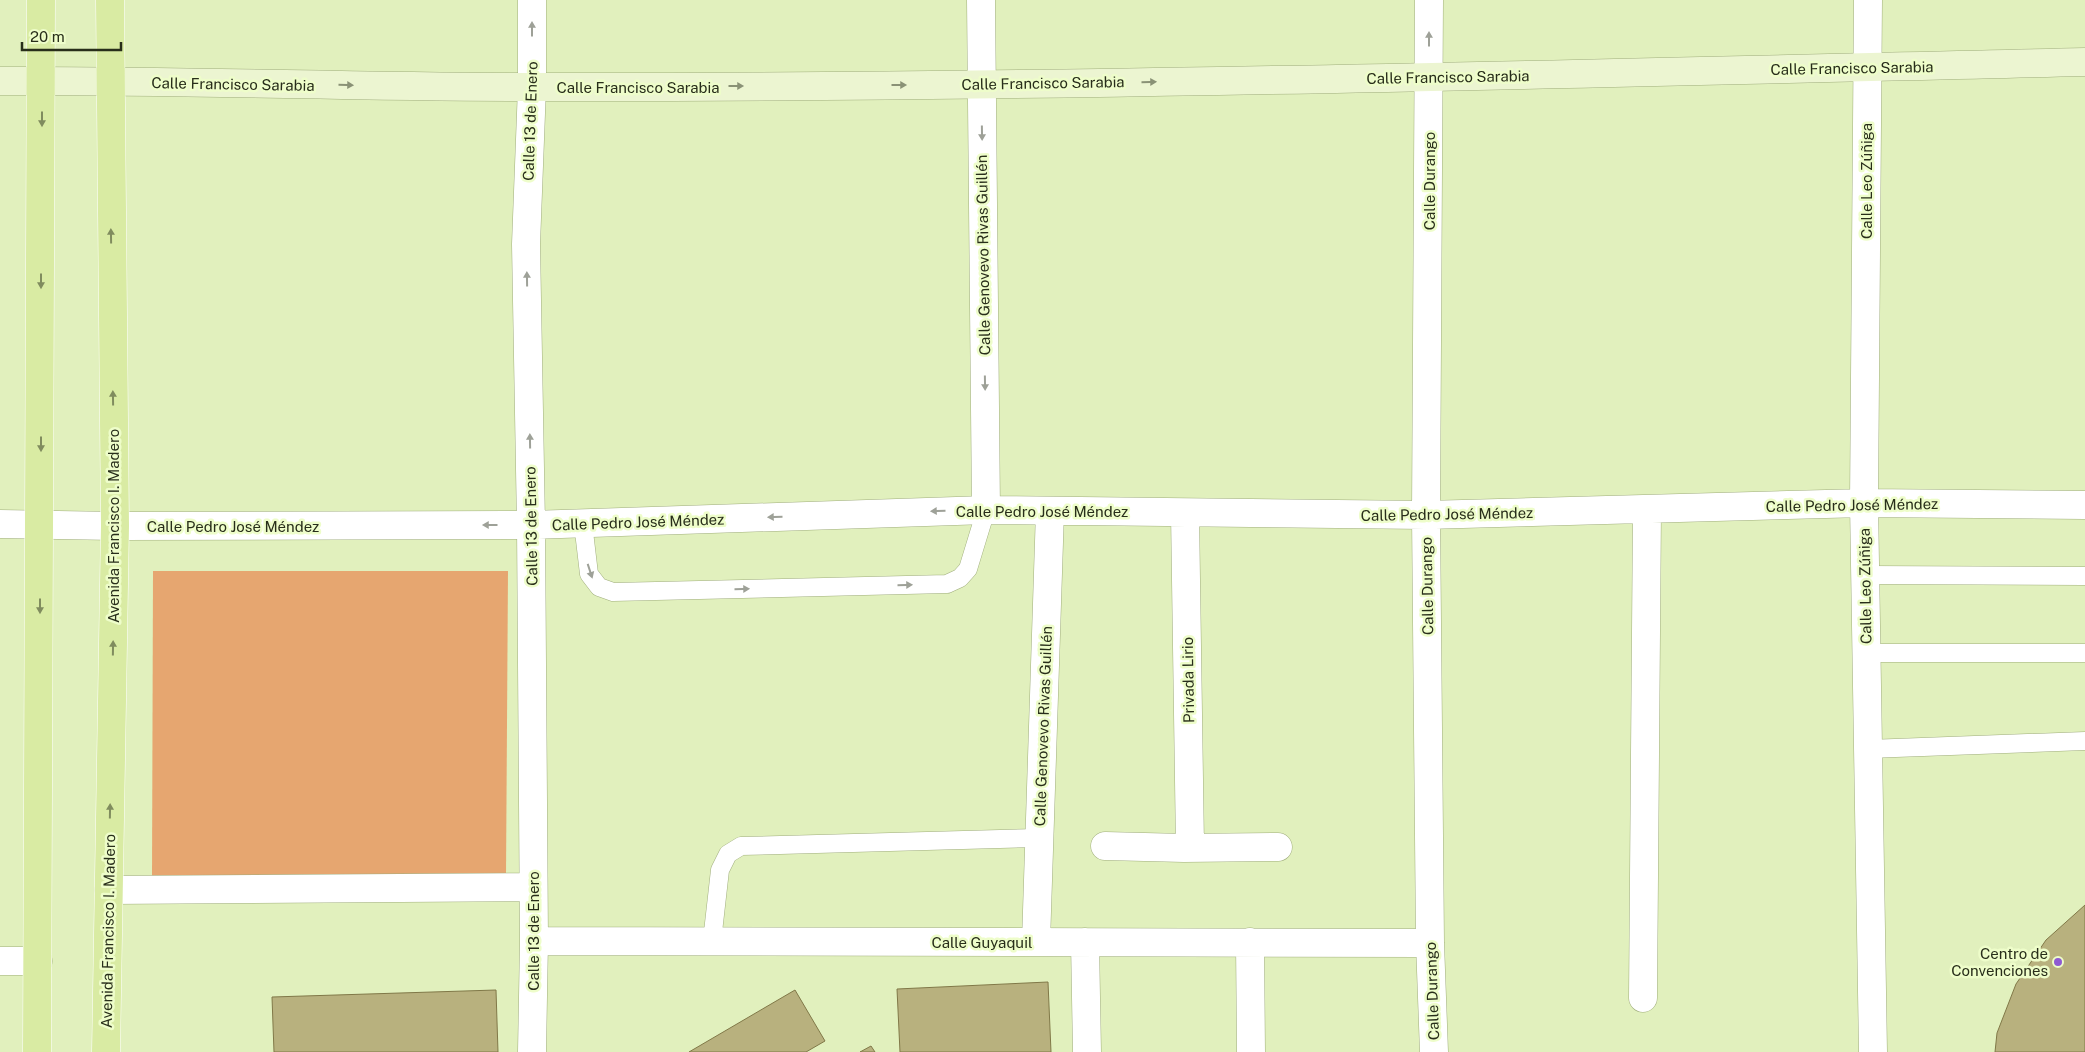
<svg xmlns="http://www.w3.org/2000/svg" width="2085" height="1052" font-family="'Public Sans',sans-serif">
  <style>
    .green { fill: #e6a670 }
    .building { fill: #b8b17e; stroke: #807848 }
    .lines { fill: none; stroke-linecap: round; stroke-linejoin: round }
    .service-casing { stroke: #a0ae7d; stroke-width: 19 }
    .minor-casing { stroke: #a0ae7d; stroke-width: 29 }
    .secondary-casing { stroke: #a0ae7d; stroke-width: 29 }
    .primary-casing { stroke: #fff; stroke-width: 29 }
    .service { stroke: #fff; stroke-width: 18 }
    .minor { stroke: #fff; stroke-width: 28 }
    .secondary { stroke: #ecf5d1; stroke-width: 28 }
    .primary { stroke: #d9eba3; stroke-width: 28 }
    .oneway { fill: #9ea198 }
    .oneway2 { fill: #8a9276 }
    .oneway3 { fill: #808c5e }
    .poi-dot { fill: #8e5ad3; stroke: #eefdca; stroke-width: 2 }
    .labels { text-anchor: middle; dominant-baseline: central; stroke-width: 5; stroke-linejoin: round; paint-order: stroke }
    .street-label { font-size: 15px; fill: #282e1a; stroke: #eefdca }
    .poi-label { font-size: 15px; fill: #282e1a; stroke: #eefdca; text-anchor: end }
  </style>
  <rect width="100%" height="100%" fill="#e1f0bd"/>
  <path class="green" d="M153 571H508L506 876H152Z"/>
  <path class="building" d="M2085 905V1052H1995L1997 1033 2016 984 2046 940Z
    M1048 982 1051 1052H900L897 989Z
    M496 990 498 1052H274L272 997Z
    M795 990 825 1041 806 1052H689Z
    M871 1046 875 1052H860Z"/>
  <g class="lines">
    <defs>
      <path id="service" d="M583 523 589 574 599 587 613 592 947 584 960 578 968 569 986 510
        M1866 575 2085 576
        M1866 653H2085
        M1868 749 2085 741
        M712 941 720 870 728 854 741 846 1039 838"/>
      <path id="minor" d="M981 0 986 510
        M1429 0 1426 515 1430 943 1434 1052
        M1868 0 1864 503 1873 1052
        M1185 513 1190 847
        M0 524 115 526 531 525 986 510 1426 515 1864 503 2085 505
        M1105 846 1184 848 1278 847
        M109 890 533 887
        M534 941 1430 943
        M1036 942 1050 511
        M1085 942 1087 1052
        M1250 942 1251 1052
        M0 961H38
        M1643 998 1647 510
        M532 1052 534 941 531 525 526 244 532 87V0"/>
      <path id="secondary" d="M0 81C178 80 356 87 534 87 1051 88 1568 74 2085 62"/>
      <path id="primary" d="M37 1052 41 0
        M106 1052 115 526 110 0"/>
    </defs>
    <use href="#service" class="service-casing"/>
    <use href="#minor" class="minor-casing"/>
    <use href="#secondary" class="secondary-casing"/>
    <use href="#primary" class="primary-casing"/>
    <use href="#service" class="service"/>
    <use href="#minor" class="minor"/>
    <use href="#secondary" class="secondary"/>
    <use href="#primary" class="primary"/>
  </g>
  <defs><path id="oneway-solid" d="M-6-.8H1V-3.2L6.5 0L1 3.2V.8H-6Z" transform="scale(1.25)"/></defs>
  <g class="oneway">
    <use href="#oneway-solid" transform="translate(532 29) rotate(-90)"/>
    <use href="#oneway-solid" transform="translate(1429 39) rotate(-90)"/>
    <use href="#oneway-solid" transform="translate(982 133) rotate(89)"/>
    <use href="#oneway-solid" transform="translate(527 279) rotate(-91)"/>
    <use href="#oneway-solid" transform="translate(985 383) rotate(89)"/>
    <use href="#oneway-solid" transform="translate(530 441) rotate(-91)"/>
    <use href="#oneway-solid" transform="translate(938 511) rotate(178)"/>
    <use href="#oneway-solid" transform="translate(775 517) rotate(178)"/>
    <use href="#oneway-solid" transform="translate(490 525) rotate(180)"/>
    <use href="#oneway-solid" transform="translate(590 571) rotate(72)"/>
    <use href="#oneway-solid" transform="translate(905 585) rotate(-1)"/>
    <use href="#oneway-solid" transform="translate(742 589) rotate(-1)"/>
  </g>
  <g class="oneway2">
    <use href="#oneway-solid" transform="translate(1149 82) rotate(-1)"/>
    <use href="#oneway-solid" transform="translate(346 85) rotate(1)"/>
    <use href="#oneway-solid" transform="translate(899 85)"/>
    <use href="#oneway-solid" transform="translate(736 86)"/>
  </g>
  <g class="oneway3">
    <use href="#oneway-solid" transform="translate(42 119) rotate(90)"/>
    <use href="#oneway-solid" transform="translate(111 236) rotate(-91)"/>
    <use href="#oneway-solid" transform="translate(41 281) rotate(90)"/>
    <use href="#oneway-solid" transform="translate(113 398) rotate(-91)"/>
    <use href="#oneway-solid" transform="translate(41 444) rotate(90)"/>
    <use href="#oneway-solid" transform="translate(40 606) rotate(90)"/>
    <use href="#oneway-solid" transform="translate(113 648) rotate(-89)"/>
    <use href="#oneway-solid" transform="translate(110 811) rotate(-89)"/>
  </g>
  <circle class="poi-dot" cx="2058" cy="962" r="5"/>
  <g class="labels">
    <g class="street-label">
      <text transform="translate(1852 68) rotate(-1)">Calle Francisco Sarabia</text>
      <text transform="translate(1448 77) rotate(-1)">Calle Francisco Sarabia</text>
      <text transform="translate(1043 83) rotate(-1)">Calle Francisco Sarabia</text>
      <text transform="translate(233 84) rotate(1)">Calle Francisco Sarabia</text>
      <text x="638" y="87">Calle Francisco Sarabia</text>
      <text transform="translate(530 121) rotate(-88)">Calle 13 de Enero</text>
      <text transform="translate(1429 181) rotate(-90)">Calle Durango</text>
      <text transform="translate(1866 181) rotate(-90)">Calle Leo Zúñiga</text>
      <text transform="translate(983 255) rotate(-91)">Calle Genovevo Rivas Guillén</text>
      <text transform="translate(1852 505) rotate(-1)">Calle Pedro José Méndez</text>
      <text x="1042" y="511">Calle Pedro José Méndez</text>
      <text transform="translate(1447 514) rotate(-1)">Calle Pedro José Méndez</text>
      <text transform="translate(638 522) rotate(-2)">Calle Pedro José Méndez</text>
      <text transform="translate(113 526) rotate(-90)">Avenida Francisco I. Madero</text>
      <text x="233" y="526">Calle Pedro José Méndez</text>
      <text transform="translate(531 526) rotate(-91)">Calle 13 de Enero</text>
      <text transform="translate(1427 586) rotate(-91)">Calle Durango</text>
      <text transform="translate(1865 586) rotate(-91)">Calle Leo Zúñiga</text>
      <text transform="translate(1188 680) rotate(-91)">Privada Lirio</text>
      <text transform="translate(1043 726) rotate(-88)">Calle Genovevo Rivas Guillén</text>
      <text transform="translate(108 931) rotate(-89)">Avenida Francisco I. Madero</text>
      <text transform="translate(533 931) rotate(-90)">Calle 13 de Enero</text>
      <text x="982" y="942">Calle Guyaquil</text>
      <text transform="translate(1432 991) rotate(-92)">Calle Durango</text>
    </g>
    <g class="poi-label">
      <text x="2048" y="953">Centro de<tspan x="2048" dy="17">Convenciones</tspan></text>
    </g>
  </g>
  <path d="M22 42v8h99v-8" fill="none" stroke="#282e1a" stroke-width="2.5"/>
  <text x="30" y="42" font-size="15" fill="#282e1a" stroke="#eefdca" stroke-width="4" paint-order="stroke">20 m</text>
</svg>
